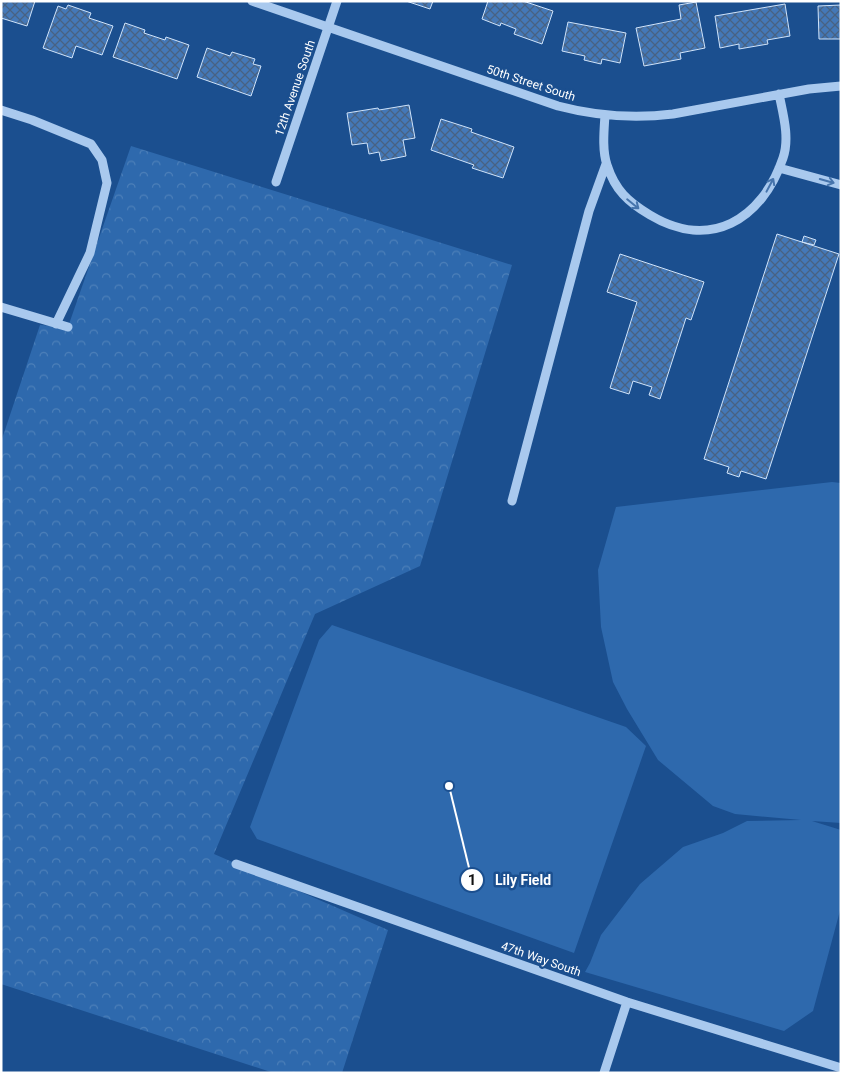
<svg xmlns="http://www.w3.org/2000/svg" width="842" height="1074" font-family="Roboto,sans-serif">
  <style>
    .grass { fill: #2e69ad }
    .forest { fill: url(#forest-crowns) }
    .building { fill: url(#building-cross-hatch); stroke: #cfe3fa }
    .lines { fill: none; stroke-linecap: round; stroke-linejoin: round }
    .minor { stroke: #a9c9ee; stroke-width: 9 }
    .oneway { stroke: #4674ac }
    .labels { text-anchor: middle; dominant-baseline: central; stroke-width: 5; stroke-linejoin: round; paint-order: stroke }
    .street-label { font-size: 12px; fill: #fff; stroke: #1b4f8f }
    .leader { fill: none; stroke: #fff; stroke-width: 2 }
    .callout-dot { fill: #fff; stroke: #1b4f8f; stroke-width: 2 }
    .mark-label { font-size: 15px; text-anchor: middle; font-weight: bold; fill: #111 }
    .callout-label { font-size: 14px; text-anchor: middle; font-weight: bold; fill: #fff; stroke: #1b4f8f; stroke-width: 5; stroke-linejoin: round; paint-order: stroke }
  </style>
  <defs>
    <pattern id="forest-crowns" width="20" height="18" patternUnits="userSpaceOnUse" patternTransform="scale(1.25)"><rect width="20" height="18" fill="#2e69ad"/><path d="M2 6a3 3 0 1 1 6 0M12 15a3 3 0 1 1 6 0" fill="none" stroke="#4d80b9"/></pattern>
    <pattern id="building-cross-hatch" width="8" height="8" patternUnits="userSpaceOnUse" patternTransform="scale(1.25)"><rect width="8" height="8" fill="#4478b7"/><path d="M0 0l8 8M0 8l8-8" fill="none" stroke="#486282"/></pattern>
  </defs>
  <rect width="100%" height="100%" fill="#1b4f8f"/>
  <path class="grass" d="M832 482 841 483V823L812 821 841 830V907L813 1011 784 1031 585 972 590 963 601 935 640 884 683 847 723 833 747 821 801 820 735 814 713 806 658 760 627 709 613 682 601 627 598 570 616 507Z
    M332 625 626 727 646 746 574 953 257 839 250 827 319 640Z"/>
  <path class="forest" d="M131 146 512 265 420 566 315 614 214 854 388 930 342 1073H274L1 984V442L40 325 68 327Z"/>
  <path class="building" d="M1 1H35L27 26 1 18Z
    M406 1H433L430 9Z
    M488 1H523L553 11 542 44 514 34 516 29 501 23 500 26 482 19Z
    M696 2 705 48 680 53 681 59 644 66 636 28 681 19 679 5Z
    M785 4 790 36 767 40 768 44 739 49V44L720 48 715 16Z
    M68 5 91 13 89 18 113 26 102 55 76 46 72 58 43 48 58 6 66 9Z
    M841 5V39H819L818 6Z
    M568 22 626 33 620 63 602 59 601 64 584 60 585 56 562 51Z
    M125 23 145 30 144 33 165 40 166 37 189 45 177 79 113 57Z
    M207 48 230 56 232 52 255 59 253 64 261 66 251 96 197 77Z
    M409 105 415 138 403 140 406 156 381 161 379 152 369 154 367 143 352 145 347 113 378 108 379 110Z
    M441 119 472 129 471 132 514 147 503 178 472 168 474 165 431 150Z
    M777 234 839 254 766 479 741 471 739 477 727 473 729 467 704 459Z
    M804 236 816 240 814 245 802 242Z
    M620 254 704 282 691 320 686 318 660 399 649 395 652 387 633 381 629 394 610 388 637 302 607 292Z"/>
  <g class="lines">
    <path class="minor" d="M252 1 558 106C596 116 633 119 673 114L809 89 841 86
      M1 110 32 120 91 144 102 160 107 183 90 253 56 324
      M605 115C604 131 602 150 607 165 615 190 628 202 650 215 710 251 762 220 783 158 790 138 783 114 779 94
      M779 168 841 185
      M276 182 337 1
      M1 307 68 327
      M512 501 589 211 606 164
      M236 864 627 1002 841 1068
      M604 1073 627 1002"/>
  </g>
  <defs><path id="oneway-shaft" d="M-6 0H5M1.5-3L5.5 0L1.5 3" fill="none" stroke-width="1.6" stroke-linecap="round" stroke-linejoin="round" transform="scale(1.25)"/></defs>
  <g class="oneway">
    <use href="#oneway-shaft" transform="translate(827 181) rotate(16)"/>
    <use href="#oneway-shaft" transform="translate(770 185) rotate(-62)"/>
    <use href="#oneway-shaft" transform="translate(633 204) rotate(39)"/>
  </g>
  <g class="labels">
    <g class="street-label">
      <text transform="translate(531 83) rotate(18)">50th Street South</text>
      <text transform="translate(295 88) rotate(-71)">12th Avenue South</text>
      <text transform="translate(541 959) rotate(19)">47th Way South</text>
    </g>
  </g>
  <path class="leader" d="M449 786L472 880"/>
  <g class="callout-dot">
    <circle cx="449" cy="786" r="5"/>
    <circle cx="472" cy="880" r="12"/>
  </g>
  <g class="mark-label">
    <text x="472" y="885">1</text>
  </g>
  <g class="callout-label">
    <text x="523" y="885">Lily Field</text>
  </g>
  <rect width="842" height="1074" fill="none" stroke="#ffffff" stroke-width="5"/>
</svg>
